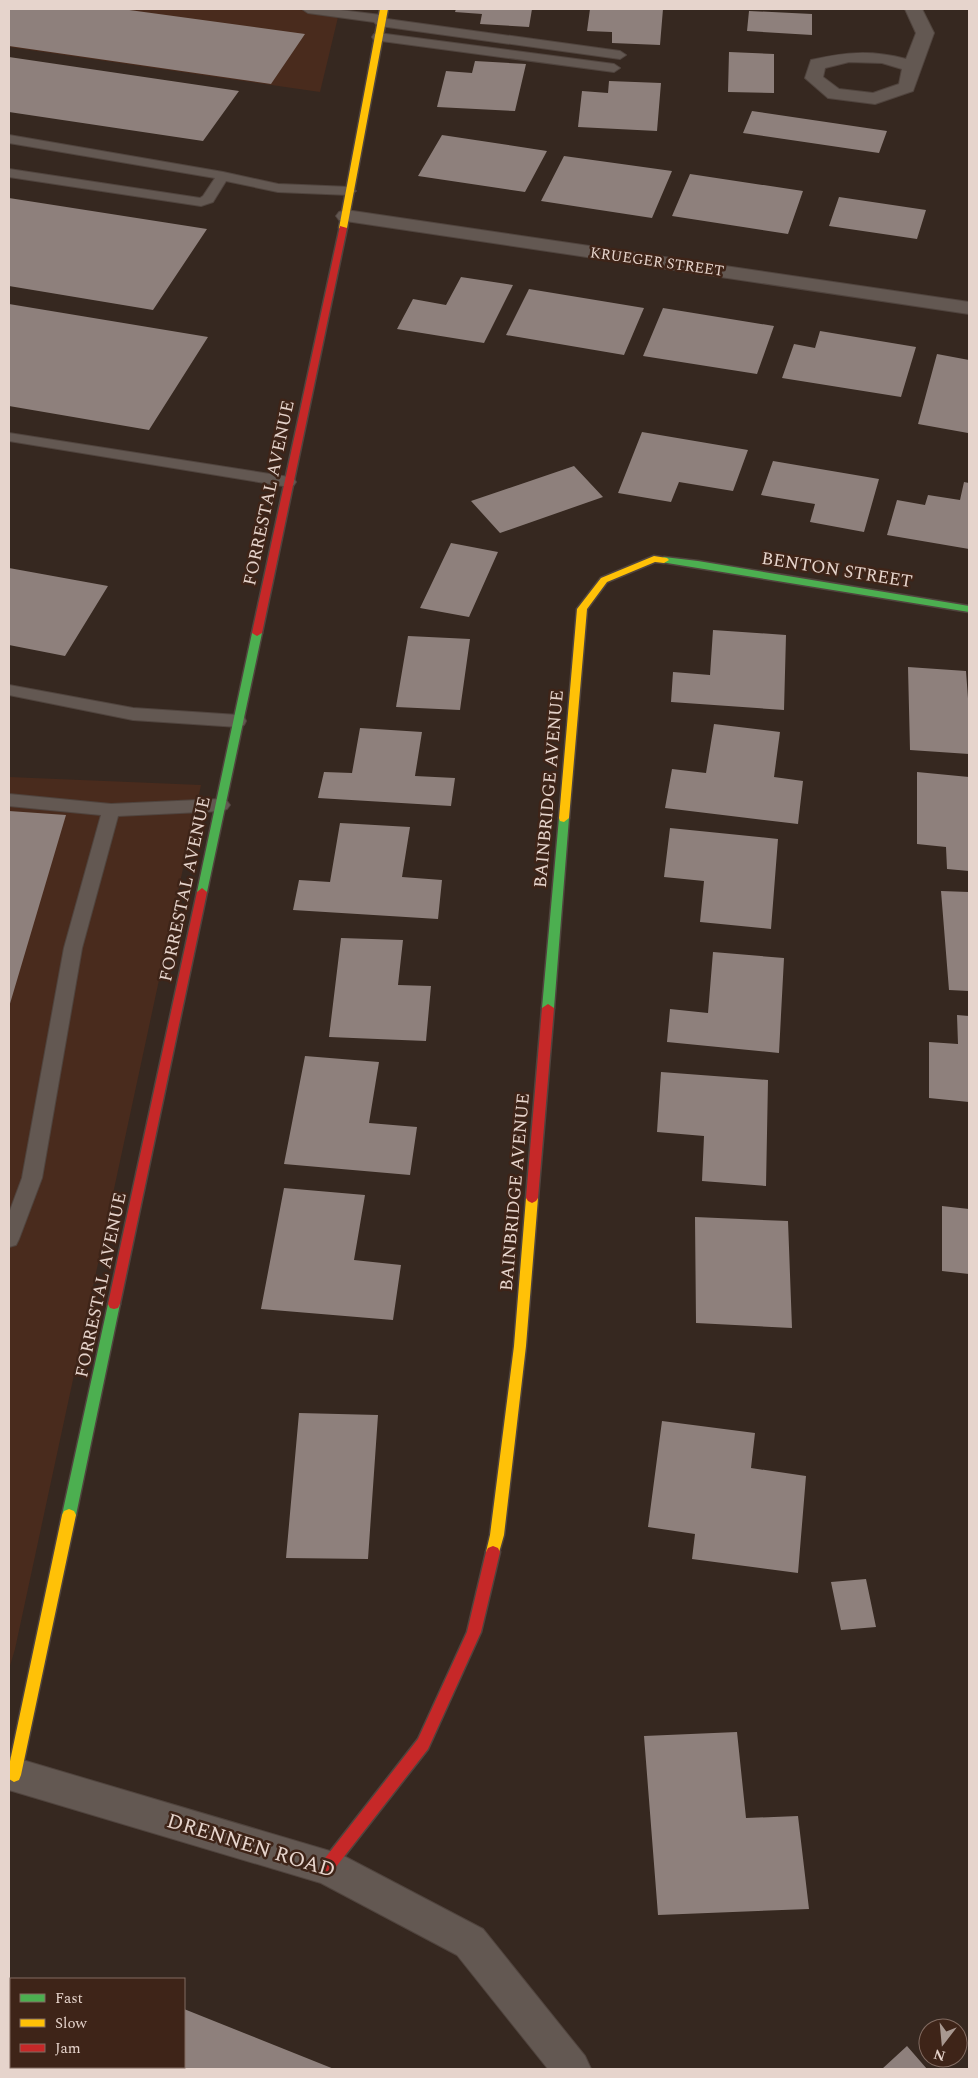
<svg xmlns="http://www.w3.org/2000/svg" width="978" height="2078" font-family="Spectral,serif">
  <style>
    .built { fill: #492b1d }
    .building { fill: #8e807c }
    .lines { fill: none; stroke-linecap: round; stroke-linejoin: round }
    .lane-casing { stroke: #50443e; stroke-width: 2 }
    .street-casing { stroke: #50443e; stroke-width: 2 }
    .fast-casing { stroke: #50443e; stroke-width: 3 }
    .slow-casing { stroke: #50443e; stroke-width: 3 }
    .jam-casing { stroke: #50443e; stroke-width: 3 }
    .lane { fill: #635852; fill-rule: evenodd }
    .street { fill: #635852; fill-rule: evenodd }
    .fast { fill: #4caf50; fill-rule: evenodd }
    .slow { fill: #ffc107; fill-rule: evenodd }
    .jam { fill: #c62828; fill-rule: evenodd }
    .labels { text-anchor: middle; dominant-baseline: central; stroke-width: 5; stroke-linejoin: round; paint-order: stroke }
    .far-street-label { font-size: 15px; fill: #e6d4cc; stroke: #3e2418 }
    .street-label { font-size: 18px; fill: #e6d4cc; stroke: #3e2418 }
    .near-street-label { font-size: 21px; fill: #e6d4cc; stroke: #3e2418 }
  </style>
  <rect width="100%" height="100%" fill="#362820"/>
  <path class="built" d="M9 9H340L320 92 9 47Z
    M9 777 201 785 15 1649 9 1669Z"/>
  <path class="building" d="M9 9H122L305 34 271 84 9 46Z
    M456 9H532L529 27 480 24 482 14 455 12Z
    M590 9H663L660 45 612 43V32L587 31Z
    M749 11 812 14V35L747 31Z
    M729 52 774 54V93L728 92Z
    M9 57 239 91 203 141 9 112Z
    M475 61 526 64 515 111 437 107 446 71 472 73Z
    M609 81 661 83 657 131 578 127 582 91 608 93Z
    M752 111 887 131 879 153 743 133Z
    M442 135 547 151 525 192 418 176Z
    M564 156 672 171 652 218 541 201Z
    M690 174 803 191 788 234 672 216Z
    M839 197 926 210 917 239 829 226Z
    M9 198 207 229 153 310 9 286Z
    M461 277 513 285 484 343 397 329 413 299 446 305Z
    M529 289 644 308 624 355 506 335Z
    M9 304 208 337 149 430 9 406Z
    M663 308 774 326 757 374 643 356Z
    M820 331 916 347 901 397 782 378 794 344 815 348Z
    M937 354 969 360 968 433 918 424Z
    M642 432 748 450 733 491 679 482 671 502 618 493Z
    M773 461 879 479 864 532 810 522 815 504 761 495Z
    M574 466 603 497 500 533 471 501Z
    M964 482 969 483V549L887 535 897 500 925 505 928 495 960 500Z
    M451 543 498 552 469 617 420 608Z
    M9 568 108 586 65 656 9 645Z
    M713 630 786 635 784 710 671 702 673 672 710 675Z
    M408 636 470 639 460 710 396 707Z
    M908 667 966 671 969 712V754L910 750Z
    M714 724 780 732 774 777 803 781 798 824 665 808 672 769 706 773Z
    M360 728 422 732 415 776 455 778 451 806 318 798 324 772 352 773Z
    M917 772 969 777V871L947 869 946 847 917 844Z
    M9 811 66 815 9 1007Z
    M340 823 410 827 402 877 442 880 438 919 293 910 299 880 330 882Z
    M670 828 778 839 771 929 700 922 704 881 664 877Z
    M941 891 969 892V991L949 990Z
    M341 938 403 940 398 985 431 986 426 1041 329 1037Z
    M713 952 784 958 779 1053 667 1042 670 1009 708 1013Z
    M957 1015 969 1016V1102L929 1098V1042L958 1044Z
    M305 1056 379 1062 369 1123 417 1127 410 1175 284 1164Z
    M661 1072 768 1080 766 1186 702 1181 704 1136 657 1132Z
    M284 1188 365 1195 354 1260 401 1265 393 1320 261 1309Z
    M942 1206 969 1209V1274L942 1271Z
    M695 1217 788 1221 792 1328 696 1323Z
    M299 1413 378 1415 368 1559 286 1558Z
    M662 1421 755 1433 751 1468 806 1476 798 1573 692 1559 695 1534 648 1527Z
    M866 1579 876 1627 841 1630 831 1582Z
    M737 1732 746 1818 798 1816 809 1909 658 1915 644 1736Z
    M184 2009 334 2069H84L86 2067H184Z
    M907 2046 927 2069H882Z"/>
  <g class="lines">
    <defs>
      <path id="lane" d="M302 9H332L381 15 385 17 387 19 620 51 626 55 620 59 380 26 376 24 374 22 308 13Z
        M378 33 614 64 620 68 614 72 374 40 372 37 374 34Z
        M9 135 223 172 278 184 350 187 356 191 350 195 278 192 226 181 213 202 201 206 9 177V169L200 198 203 196 215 178 9 143Z
        M9 433 289 477 294 479 296 482 294 485 289 487 9 441Z
        M9 685 133 708 238 715 244 717 246 721 244 725 238 727 133 720 9 695Z
        M9 794 111 804 221 799 227 801 230 805 227 809 221 811 118 816 82 948 42 1178 19 1239 16 1245 9 1247V1213L22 1178 64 948 101 815 9 806Z"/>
      <path id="street" d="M905 9H922L934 33 913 91 875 104 828 98 805 78 811 60C846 52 871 50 906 59L916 33ZM849 62 882 63 902 69 899 84 873 93 839 89 823 77 825 68Z
        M346 210 969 302V314L339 220 336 216 339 212Z
        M9 1756 340 1854 483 1929 585 2056 591 2069H548L457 1955 321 1883 9 1790Z"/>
      <path id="fast" d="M664 557 698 561 969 606V612L661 562 659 560Z
        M257 630 262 633 207 892 202 896 197 892 252 633Z
        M564 814 569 818 554 1008 548 1012 542 1008 559 818Z
        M114 1299 118 1300 120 1304 76 1515 74 1519 69 1521 64 1519 62 1515 108 1304 110 1300Z"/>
      <path id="slow" d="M380 9H388L347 228 343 230 339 228Z
        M654 556 667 558 669 560 664 563 655 562 607 582 587 609 569 818 564 822 560 821 559 818 577 609 601 578Z
        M532 1193 536 1195 538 1198 526 1346 504 1535 498 1556 493 1558 488 1556 486 1552 490 1535 514 1346 526 1198 528 1195Z
        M69 1509 74 1511 76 1515 21 1775 19 1780 14 1782 9 1779V1766L62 1515 64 1511Z"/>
      <path id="jam" d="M340 226 347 228 262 633 257 636 252 633Z
        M202 888 207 892 120 1304 118 1308 114 1309 110 1308 108 1304 197 892Z
        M548 1004 554 1008 538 1198 536 1201 532 1203 528 1201 526 1198 542 1008Z
        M493 1546 498 1548 500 1552 481 1632 428 1749 332 1872 327 1874 322 1872 320 1867 322 1862 418 1739 467 1632 486 1552 488 1548Z"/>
    </defs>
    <use href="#lane" class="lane-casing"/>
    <use href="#street" class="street-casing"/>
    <use href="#fast" class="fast-casing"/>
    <use href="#slow" class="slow-casing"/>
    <use href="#jam" class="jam-casing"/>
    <use href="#lane" class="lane"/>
    <use href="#street" class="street"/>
    <use href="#fast" class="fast"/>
    <use href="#slow" class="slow"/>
    <use href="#jam" class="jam"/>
  </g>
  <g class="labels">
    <g class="far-street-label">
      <text transform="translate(657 262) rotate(8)">KRUEGER STREET</text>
    </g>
    <g class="street-label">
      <text transform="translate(269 493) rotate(-78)">FORRESTAL AVENUE</text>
      <text transform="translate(837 570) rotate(9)">BENTON STREET</text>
      <text transform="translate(549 789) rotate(-85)">BAINBRIDGE AVENUE</text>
      <text transform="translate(185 889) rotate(-78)">FORRESTAL AVENUE</text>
      <text transform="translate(515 1192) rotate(-85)">BAINBRIDGE AVENUE</text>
      <text transform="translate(101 1285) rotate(-78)">FORRESTAL AVENUE</text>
    </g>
    <g class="near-street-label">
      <text transform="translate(251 1846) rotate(17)">DRENNEN ROAD</text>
    </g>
  </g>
  <rect width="978" height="2078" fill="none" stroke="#e6d4cc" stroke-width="20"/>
  <rect x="10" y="1978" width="175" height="90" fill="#3e2418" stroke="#816a60"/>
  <rect x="20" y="1994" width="25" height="8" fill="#4caf50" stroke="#816a60"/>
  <text x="55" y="2003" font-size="15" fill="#e6d4cc">Fast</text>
  <rect x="20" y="2019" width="25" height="8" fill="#ffc107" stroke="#816a60"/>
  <text x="55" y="2028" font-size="15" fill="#e6d4cc">Slow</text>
  <rect x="20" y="2044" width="25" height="8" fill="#c62828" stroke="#816a60"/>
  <text x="55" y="2053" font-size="15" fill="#e6d4cc">Jam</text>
  <g transform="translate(943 2043) rotate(196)"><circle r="24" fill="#3e2418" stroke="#816a60"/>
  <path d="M0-4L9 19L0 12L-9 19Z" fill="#a89890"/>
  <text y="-8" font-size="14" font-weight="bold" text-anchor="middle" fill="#e6d4cc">N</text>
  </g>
</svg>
